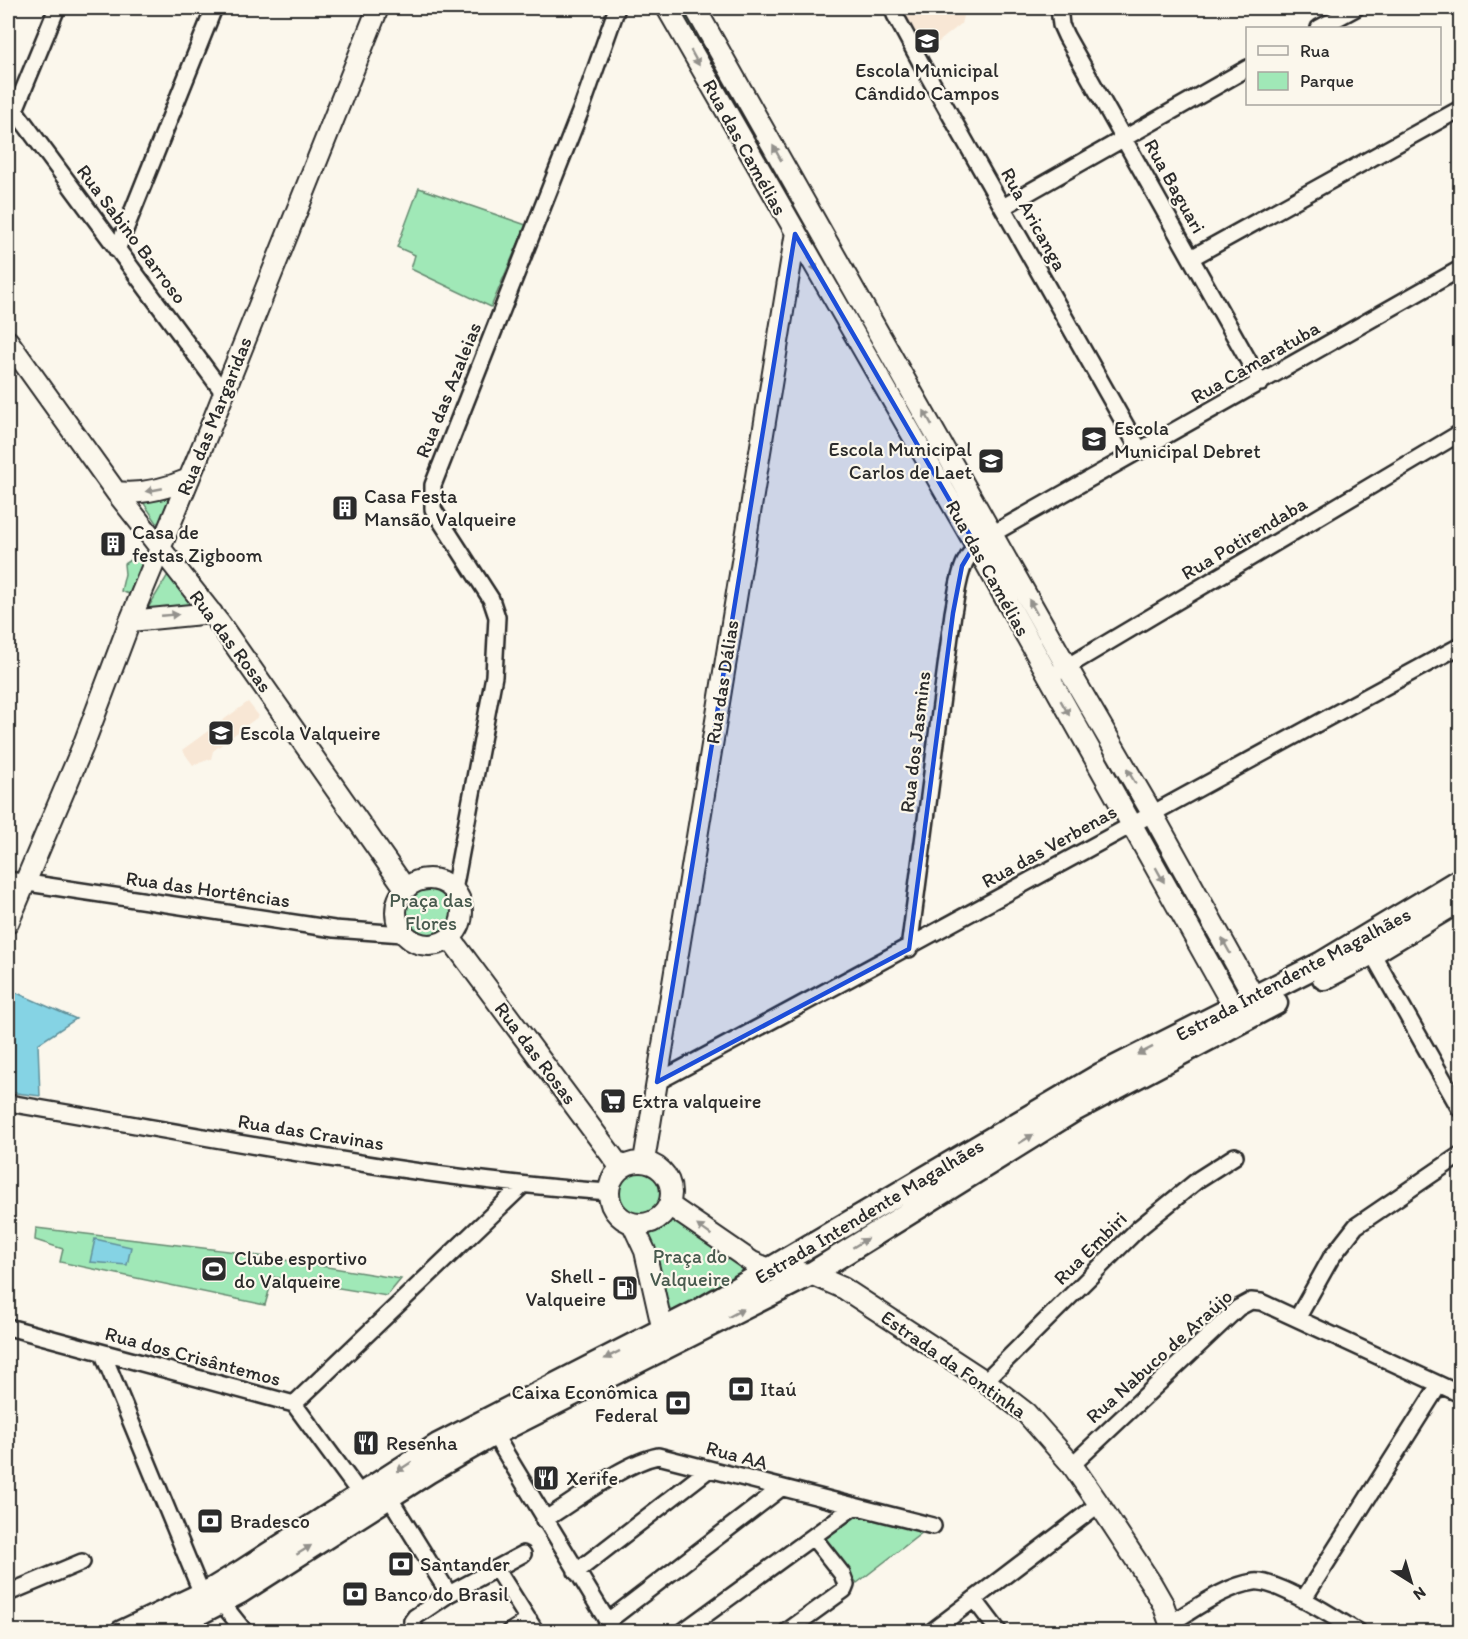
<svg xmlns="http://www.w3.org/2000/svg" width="1468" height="1639" font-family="Itim,sans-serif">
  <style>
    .built { fill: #f8e7d5 }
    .green { fill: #a0e8b7; stroke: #668a71; stroke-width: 1.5 }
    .water { fill: #85d3e4; stroke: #61909a; stroke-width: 1.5 }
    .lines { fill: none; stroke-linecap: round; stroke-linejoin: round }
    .street-casing { stroke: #2b2b2b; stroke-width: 20 }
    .secondary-casing { stroke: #2b2b2b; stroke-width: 24 }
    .primary-casing { stroke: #2b2b2b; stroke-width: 27 }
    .street { stroke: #fbf7ec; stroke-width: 15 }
    .secondary { stroke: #fbf7ec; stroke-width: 20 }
    .primary { stroke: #fbf7ec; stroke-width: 22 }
    .oneway { fill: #93918c }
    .marked { fill: #1d4ed8; fill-opacity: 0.2; stroke: #1d4ed8; stroke-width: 4.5; stroke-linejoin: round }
    .labels { text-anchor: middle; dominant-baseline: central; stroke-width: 4.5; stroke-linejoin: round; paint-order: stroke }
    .poi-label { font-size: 20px; fill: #2b2b2b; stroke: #fbf7ec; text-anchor: start }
    .street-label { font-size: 20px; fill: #2b2b2b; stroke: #fbf7ec }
    .park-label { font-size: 20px; fill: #485a4e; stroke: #fbf7ec }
  </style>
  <rect width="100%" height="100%" fill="#fbf7ec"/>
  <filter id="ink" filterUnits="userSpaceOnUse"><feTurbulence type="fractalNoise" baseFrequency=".0167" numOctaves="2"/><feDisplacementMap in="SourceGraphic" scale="12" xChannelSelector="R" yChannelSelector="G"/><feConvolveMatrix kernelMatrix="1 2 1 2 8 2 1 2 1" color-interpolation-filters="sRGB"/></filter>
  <g filter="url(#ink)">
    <path class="built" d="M902 8H965L961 24 920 57Z
      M248 702 259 716 213 751 211 759 193 765 182 750Z"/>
    <path class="green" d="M672 8H688L796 204 793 207Z
      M419 188 526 225 491 307 411 269 415 255 397 247Z
      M173 496 159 526 143 502Z
      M138 555 154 565 139 598 121 591 125 574 124 564Z
      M169 573 191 604 145 613Z
      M1066 681 1139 805 1132 809 1063 682Z
      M1149 824 1240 987 1232 990 1144 826Z
      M423 881C432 881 444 881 451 888 461 900 460 922 451 934 447 938 439 940 434 943L406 927C403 914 404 902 408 889Z
      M638 1168C656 1171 664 1182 664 1200L747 1272 670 1319 629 1217C613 1200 612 1174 638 1168Z
      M36 1228 228 1251 401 1279 387 1296 273 1277 265 1305 60 1262 63 1249 35 1240Z
      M855 1510 928 1528 857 1583 821 1537Z"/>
    <path class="water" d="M8 989 76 1019 38 1044 40 1096 8 1092Z
      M95 1239 131 1247 127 1265 90 1262Z"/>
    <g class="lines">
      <defs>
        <path id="street" d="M894 8 895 15 921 63 1140 451
          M1059 8 1061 25 1066 36 1261 383
          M1319 28 1356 8
          M8 101 223 392
          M15 110 57 8
          M1003 207 1248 68
          M117 250 214 8
          M1191 258 1460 109
          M1048 678 1460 433
          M8 880 334 929 403 934
          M454 890 494 676 497 617 491 599 433 509V485L582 107 617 8
          M909 949 953 613C960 576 959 555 992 534L1460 269
          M1372 953 1460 1109
          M657 1082C926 939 1192 791 1460 646
          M8 1103C207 1136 407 1178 609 1192
          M1298 1317 1331 1258 1356 1226 1460 1155
          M8 1327 294 1404 361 1495
          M103 1354 202 1594
          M985 1381 1139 1228 1199 1179 1235 1156
          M294 1404 522 1186
          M494 1434 614 1632
          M1072 1465 1238 1308 1251 1301 1261 1302 1460 1394
          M389 1497 449 1594
          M544 1520C575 1501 624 1463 658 1456L933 1526
          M497 1570 536 1632
          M576 1572 708 1470
          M8 1593 82 1562
          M974 1599 999 1632
          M1303 1600 1439 1385
          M221 1602 245 1632
          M608 1621 781 1488
          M1171 1623C1195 1609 1225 1586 1254 1582 1276 1579 1337 1619 1358 1632
          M416 1632 412 1621 415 1617 449 1594 523 1554
          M510 1632 529 1620
          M682 1632 855 1506
          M786 1632 844 1590 846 1585 842 1574 813 1537
          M931 1632 1099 1504"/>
        <path id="secondary" d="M667 8 975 544 1233 1006
          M695 8 1067 667 1152 813 1254 997
          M8 341 116 492 220 624 405 888
          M116 492C142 495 165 489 189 479
          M130 621 212 613
          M396 912a33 33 0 1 1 66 0a33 33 0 1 1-66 0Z
          M8 923 83 746 130 621 210 428 378 8
          M450 938 621 1168
          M644 1161 796 232
          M609 1193a31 31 0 1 1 62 0a31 31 0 1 1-62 0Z
          M669 1205 752 1262 772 1270 811 1274 843 1288 985 1381 1026 1413 1072 1465 1099 1504 1151 1583 1163 1604 1173 1632
          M632 1223 645 1251 661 1322 665 1328 678 1337"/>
        <path id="primary" d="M1324 978 1372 953 1460 900
          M122 1632 213 1589 241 1572 438 1445 699 1311 1102 1074 1322 963 1460 880
          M163 1632 240 1592 428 1472 494 1434 811 1274 1076 1109 1276 1003"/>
      </defs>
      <use href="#street" class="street-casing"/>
      <use href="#secondary" class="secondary-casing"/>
      <use href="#primary" class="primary-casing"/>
      <use href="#street" class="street"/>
      <use href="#secondary" class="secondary"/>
      <use href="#primary" class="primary"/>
    </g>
    <defs><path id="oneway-solid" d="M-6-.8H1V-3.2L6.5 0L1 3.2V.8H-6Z" transform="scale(1.5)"/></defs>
    <g class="oneway">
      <use href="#oneway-solid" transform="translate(695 58) rotate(61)"/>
      <use href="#oneway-solid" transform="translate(777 153) rotate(-119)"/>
      <use href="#oneway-solid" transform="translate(813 264) rotate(60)"/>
      <use href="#oneway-solid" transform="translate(928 418) rotate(-119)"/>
      <use href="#oneway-solid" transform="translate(154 490) rotate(169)"/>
      <use href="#oneway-solid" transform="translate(1033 607) rotate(-119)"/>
      <use href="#oneway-solid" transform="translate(170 615) rotate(-5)"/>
      <use href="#oneway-solid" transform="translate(1065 708) rotate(60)"/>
      <use href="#oneway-solid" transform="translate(1131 776) rotate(-121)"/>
      <use href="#oneway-solid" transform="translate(1160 875) rotate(61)"/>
      <use href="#oneway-solid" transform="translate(1226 946) rotate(-119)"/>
      <use href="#oneway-solid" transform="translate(1145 1051) rotate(153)"/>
      <use href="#oneway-solid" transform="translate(1026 1139) rotate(-32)"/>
      <use href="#oneway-solid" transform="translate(704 1230) rotate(-145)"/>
      <use href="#oneway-solid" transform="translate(860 1243) rotate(-32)"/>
      <use href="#oneway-solid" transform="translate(736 1313) rotate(-28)"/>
      <use href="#oneway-solid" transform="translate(612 1355) rotate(153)"/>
      <use href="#oneway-solid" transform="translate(404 1467) rotate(147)"/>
      <use href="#oneway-solid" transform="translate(304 1550) rotate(-32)"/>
    </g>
  </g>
  <path class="marked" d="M795 234 975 544 962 566 953 613 909 949 657 1082Z"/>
  <defs>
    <symbol id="school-square" viewBox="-11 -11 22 22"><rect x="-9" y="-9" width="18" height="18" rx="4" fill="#2b2b2b" stroke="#fbf7ec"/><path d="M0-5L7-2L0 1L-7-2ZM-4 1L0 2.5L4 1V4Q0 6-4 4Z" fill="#fff"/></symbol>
    <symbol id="building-square" viewBox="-11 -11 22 22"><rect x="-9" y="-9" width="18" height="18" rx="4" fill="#2b2b2b" stroke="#fbf7ec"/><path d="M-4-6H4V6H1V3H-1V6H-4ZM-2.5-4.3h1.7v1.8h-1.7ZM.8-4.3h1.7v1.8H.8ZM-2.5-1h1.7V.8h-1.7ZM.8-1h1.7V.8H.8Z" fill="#fff"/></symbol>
    <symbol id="supermarket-square" viewBox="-11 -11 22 22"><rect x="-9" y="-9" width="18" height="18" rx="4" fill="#2b2b2b" stroke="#fbf7ec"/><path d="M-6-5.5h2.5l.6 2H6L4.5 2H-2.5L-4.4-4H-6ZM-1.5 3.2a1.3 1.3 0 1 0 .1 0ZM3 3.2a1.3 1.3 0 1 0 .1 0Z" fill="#fff"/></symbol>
    <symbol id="stadium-square" viewBox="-11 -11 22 22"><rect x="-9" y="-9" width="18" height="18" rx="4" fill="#2b2b2b" stroke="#fbf7ec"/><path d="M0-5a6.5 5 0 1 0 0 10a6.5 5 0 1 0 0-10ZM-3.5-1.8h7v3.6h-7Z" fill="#fff"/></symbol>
    <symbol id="fuel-square" viewBox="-11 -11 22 22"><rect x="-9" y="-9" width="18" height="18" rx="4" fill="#2b2b2b" stroke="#fbf7ec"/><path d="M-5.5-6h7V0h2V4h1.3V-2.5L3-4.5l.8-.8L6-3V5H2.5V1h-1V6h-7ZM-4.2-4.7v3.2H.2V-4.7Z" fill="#fff"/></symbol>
    <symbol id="bank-square" viewBox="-11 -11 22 22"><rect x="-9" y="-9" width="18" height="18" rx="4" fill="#2b2b2b" stroke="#fbf7ec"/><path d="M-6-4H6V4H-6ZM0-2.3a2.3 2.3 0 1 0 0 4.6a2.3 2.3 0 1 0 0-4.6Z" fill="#fff"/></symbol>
    <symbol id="restaurant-square" viewBox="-11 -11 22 22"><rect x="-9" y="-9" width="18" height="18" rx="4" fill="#2b2b2b" stroke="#fbf7ec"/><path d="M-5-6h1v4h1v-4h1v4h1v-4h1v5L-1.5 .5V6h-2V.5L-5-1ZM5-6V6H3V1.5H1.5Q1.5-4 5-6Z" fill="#fff"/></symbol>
  </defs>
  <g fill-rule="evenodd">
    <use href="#school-square" x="912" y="26" width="30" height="30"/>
    <use href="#school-square" x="1079" y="424" width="30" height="30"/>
    <use href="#school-square" x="976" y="446" width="30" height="30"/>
    <use href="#building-square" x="330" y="493" width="30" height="30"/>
    <use href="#building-square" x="98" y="529" width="30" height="30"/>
    <use href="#school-square" x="206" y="718" width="30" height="30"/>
    <use href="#supermarket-square" x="598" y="1086" width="30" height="30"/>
    <use href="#stadium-square" x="199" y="1254" width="30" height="30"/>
    <use href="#fuel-square" x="610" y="1273" width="30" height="30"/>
    <use href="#bank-square" x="726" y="1374" width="30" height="30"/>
    <use href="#bank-square" x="663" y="1388" width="30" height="30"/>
    <use href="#restaurant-square" x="351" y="1428" width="30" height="30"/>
    <use href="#restaurant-square" x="531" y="1463" width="30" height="30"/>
    <use href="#bank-square" x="195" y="1506" width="30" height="30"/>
    <use href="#bank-square" x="386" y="1549" width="30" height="30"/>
    <use href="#bank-square" x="340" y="1579" width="30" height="30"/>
  </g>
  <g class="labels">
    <g class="poi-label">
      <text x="927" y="70" text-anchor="middle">Escola Municipal<tspan x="927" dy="23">Cândido Campos</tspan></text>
      <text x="1114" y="428">Escola<tspan x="1114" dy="23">Municipal Debret</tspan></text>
      <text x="972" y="449" text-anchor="end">Escola Municipal<tspan x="972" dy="23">Carlos de Laet</tspan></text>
      <text x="364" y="496">Casa Festa<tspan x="364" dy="23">Mansão Valqueire</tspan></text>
      <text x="132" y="532">Casa de<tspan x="132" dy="23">festas Zigboom</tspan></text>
      <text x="240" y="733">Escola Valqueire</text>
      <text x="632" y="1101">Extra valqueire</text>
      <text x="234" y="1258">Clube esportivo<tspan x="234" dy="23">do Valqueire</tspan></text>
      <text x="606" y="1276" text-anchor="end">Shell -<tspan x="606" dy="23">Valqueire</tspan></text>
      <text x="760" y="1389">Itaú</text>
      <text x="658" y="1392" text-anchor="end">Caixa Econômica<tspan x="658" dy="23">Federal</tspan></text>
      <text x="386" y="1443">Resenha</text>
      <text x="566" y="1478">Xerife</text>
      <text x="230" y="1521">Bradesco</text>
      <text x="420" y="1564">Santander</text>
      <text x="374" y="1594">Banco do Brasil</text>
    </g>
    <g class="street-label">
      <text transform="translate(745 147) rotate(61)">Rua das Camélias</text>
      <text transform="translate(1175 186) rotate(61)">Rua Baguari</text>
      <text transform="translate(1034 219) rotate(61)">Rua Aricanga</text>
      <text transform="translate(132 234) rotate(53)">Rua Sabino Barroso</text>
      <text transform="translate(1255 362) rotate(-30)">Rua Camaratuba</text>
      <text transform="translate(448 390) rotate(-68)">Rua das Azaleias</text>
      <text transform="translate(214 416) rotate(-68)">Rua das Margaridas</text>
      <text transform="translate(1244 538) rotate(-31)">Rua Potirendaba</text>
      <text transform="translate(988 568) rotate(61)">Rua das Camélias</text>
      <text transform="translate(231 641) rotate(53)">Rua das Rosas</text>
      <text transform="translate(722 682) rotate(-81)">Rua das Dálias</text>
      <text transform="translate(915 742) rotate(-83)">Rua dos Jasmins</text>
      <text transform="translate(1049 846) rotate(-29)">Rua das Verbenas</text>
      <text transform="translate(208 889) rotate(8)">Rua das Hortências</text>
      <text transform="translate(1293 974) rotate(-28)">Estrada Intendente Magalhães</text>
      <text transform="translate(536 1053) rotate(53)">Rua das Rosas</text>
      <text transform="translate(311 1132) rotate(9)">Rua das Cravinas</text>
      <text transform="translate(869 1211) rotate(-31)">Estrada Intendente Magalhães</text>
      <text transform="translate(1090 1248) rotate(-45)">Rua Embiri</text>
      <text transform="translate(193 1356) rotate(15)">Rua dos Crisântemos</text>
      <text transform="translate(1159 1356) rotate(-42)">Rua Nabuco de Araújo</text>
      <text transform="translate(954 1364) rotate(35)">Estrada da Fontinha</text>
      <text transform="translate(737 1455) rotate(15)">Rua AA</text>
    </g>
    <g class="park-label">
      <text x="431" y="900">Praça das<tspan x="431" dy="23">Flores</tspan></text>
      <text x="690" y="1256">Praça do<tspan x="690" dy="23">Valqueire</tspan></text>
    </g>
  </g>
  <rect width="1468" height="1639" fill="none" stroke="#fbf7ec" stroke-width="30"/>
  <rect x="15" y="15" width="1438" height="1609" fill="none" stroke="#2b2b2b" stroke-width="2" filter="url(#ink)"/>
  <rect x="1246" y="27" width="195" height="78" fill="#fbf7ec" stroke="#a8a59f" stroke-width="1.5"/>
  <rect x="1258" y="46" width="30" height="9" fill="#fbf7ec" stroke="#a8a59f" stroke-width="1.5"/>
  <text x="1300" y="57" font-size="18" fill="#2b2b2b">Rua</text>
  <rect x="1258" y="72" width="30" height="18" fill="#a0e8b7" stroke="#a8a59f" stroke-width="1.5"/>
  <text x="1300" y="87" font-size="18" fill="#2b2b2b">Parque</text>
  <g transform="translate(1411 1582) rotate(143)" stroke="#fbf7ec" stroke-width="4.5" paint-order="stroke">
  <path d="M0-4.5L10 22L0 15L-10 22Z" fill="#2b2b2b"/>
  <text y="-9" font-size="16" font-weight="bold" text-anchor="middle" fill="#2b2b2b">N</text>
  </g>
</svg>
